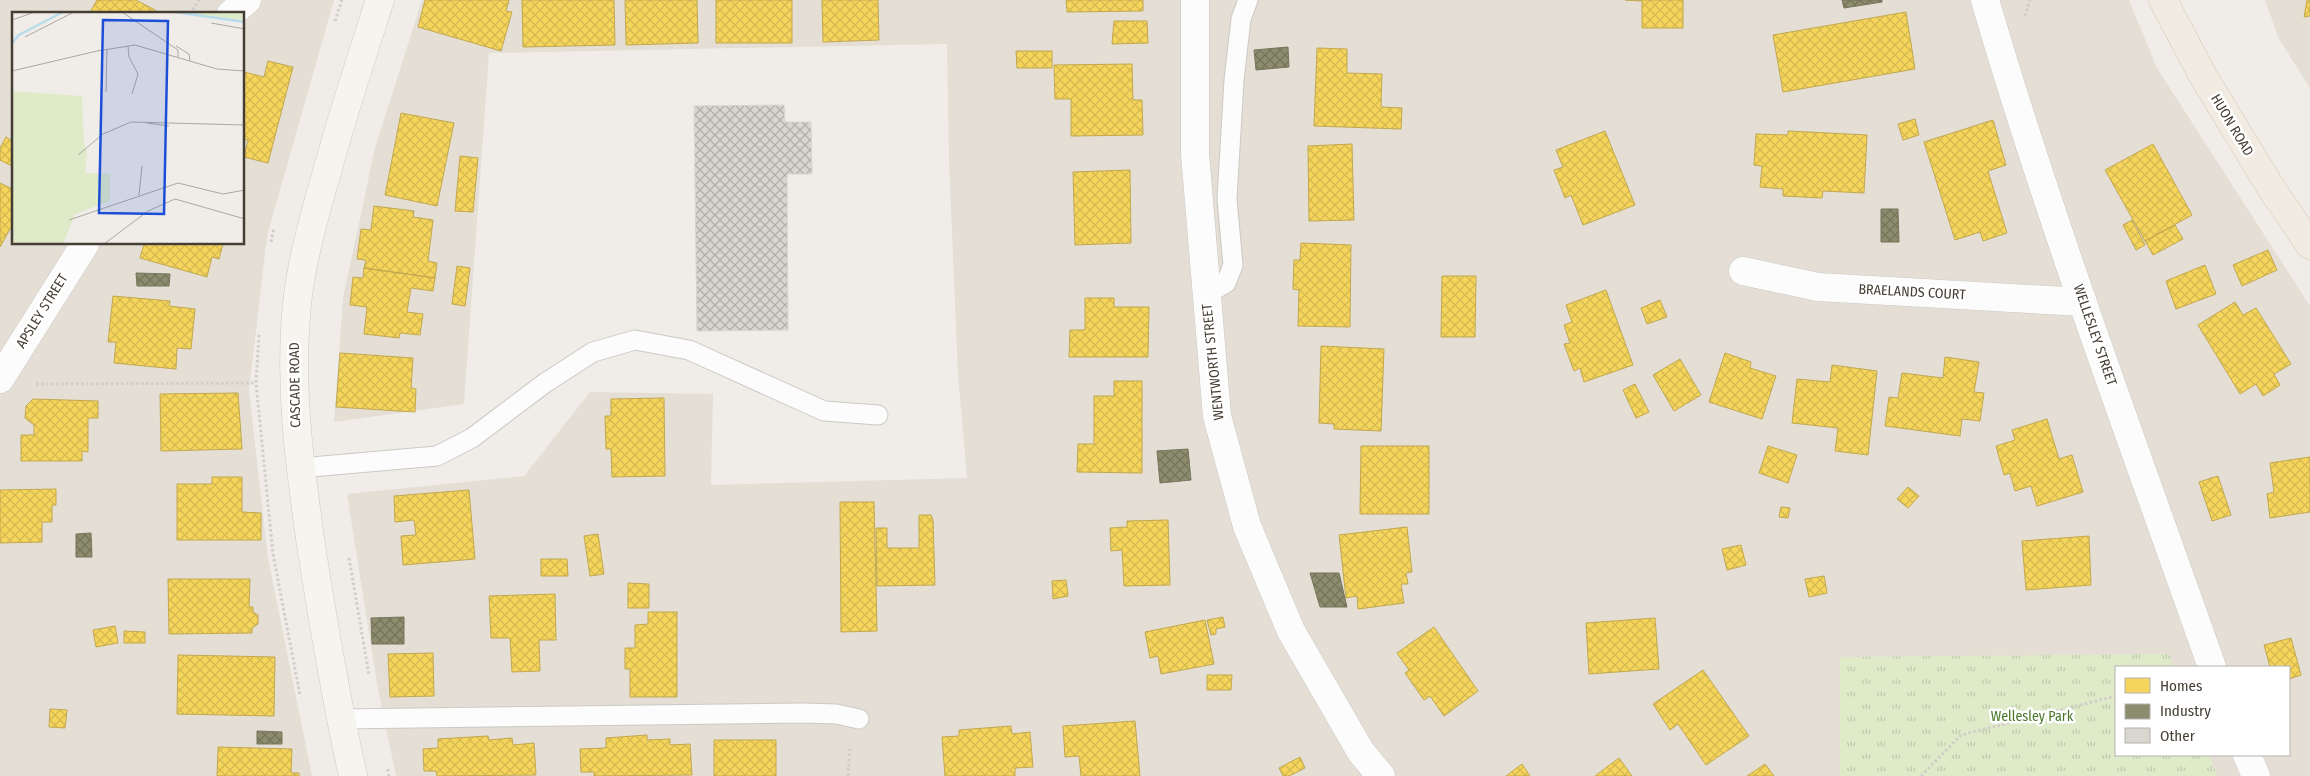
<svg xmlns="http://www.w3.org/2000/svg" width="2310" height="776" font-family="'Fira Sans Condensed',sans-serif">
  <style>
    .residential { fill: #e4ded5; fill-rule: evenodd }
    .park { fill: url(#park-tufts) }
    .homes { fill: url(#homes-cross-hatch); stroke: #c1a850 }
    .industry { fill: url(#industry-cross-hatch); stroke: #77755d }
    .building { fill: url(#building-cross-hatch); stroke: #d8d4ce }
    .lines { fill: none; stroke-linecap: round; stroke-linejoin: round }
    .lane-casing { stroke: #ccc9c4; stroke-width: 21 }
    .street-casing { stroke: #ccc9c4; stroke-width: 29 }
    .secondary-casing { stroke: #cfcabf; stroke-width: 29 }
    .primary-casing { stroke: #d2c8b5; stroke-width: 29 }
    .path { stroke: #d1cdc9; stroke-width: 3; stroke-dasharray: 2.5 2.5; stroke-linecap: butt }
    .lane { stroke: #fdfcfc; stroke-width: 19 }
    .street { stroke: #fdfcfc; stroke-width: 28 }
    .secondary { stroke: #f6f4ee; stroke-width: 28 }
    .primary { stroke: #f1ebe2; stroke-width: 28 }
    .labels { text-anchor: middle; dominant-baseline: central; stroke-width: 5; stroke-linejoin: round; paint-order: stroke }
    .street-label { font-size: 14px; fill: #453e34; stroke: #fff }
    .park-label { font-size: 14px; fill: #497727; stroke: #fff }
    .inset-river { fill: none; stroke: #b8dcee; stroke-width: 2.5 }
    .inset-road { fill: none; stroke: #aca7a0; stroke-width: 1 }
    .view { fill: #1d4ed8; fill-opacity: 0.15; stroke: #1d4ed8; stroke-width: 2.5 }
    .inset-edge { fill: none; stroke: #453e34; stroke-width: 2.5 }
  </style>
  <defs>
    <pattern id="park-tufts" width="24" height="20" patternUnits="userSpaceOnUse" patternTransform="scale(1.25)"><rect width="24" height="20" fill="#deeac8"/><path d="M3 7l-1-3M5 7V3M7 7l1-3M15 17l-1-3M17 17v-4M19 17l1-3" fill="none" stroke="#c0caac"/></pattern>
    <pattern id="homes-cross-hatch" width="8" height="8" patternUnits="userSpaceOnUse" patternTransform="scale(1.25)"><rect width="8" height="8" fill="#f6d55c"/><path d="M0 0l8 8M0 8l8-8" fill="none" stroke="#d4b851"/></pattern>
    <pattern id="industry-cross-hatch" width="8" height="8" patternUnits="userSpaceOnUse" patternTransform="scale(1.25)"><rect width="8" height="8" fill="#8c8c6e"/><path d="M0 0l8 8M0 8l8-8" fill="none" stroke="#74745b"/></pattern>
    <pattern id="building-cross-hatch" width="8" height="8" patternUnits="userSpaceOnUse" patternTransform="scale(1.25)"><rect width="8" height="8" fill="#d9d6d0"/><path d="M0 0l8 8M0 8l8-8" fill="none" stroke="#b2afaa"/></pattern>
  </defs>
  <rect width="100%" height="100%" fill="#f0ede8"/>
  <path class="residential" d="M0 0H334L267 236 249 391 268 558 312 776H0ZM14 14H244V244H14Z
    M422 0H2129L2157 68 2310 306V776H2214L2206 755H2289V667H2174L1840 657V776H396L377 684 347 494 524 476 590 392 713 394 711 485 967 478 958 374 949 163 947 44 489 53 464 404 334 422 343 298 364 200 374 151Z
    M2265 0H2310V88L2279 39Z"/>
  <path class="park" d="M2169 654 2174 667H2116V755H2209L2217 776H1840V657Z"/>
  <path class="homes" d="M97 0H136L155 10 153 14H89Z
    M425 0H509L506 11 512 12 501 51 418 27Z
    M522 0H614L615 45 523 47Z
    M625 0H697L698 43 626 45Z
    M716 0H792V43H716Z
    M822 0H878L879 40 823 42Z
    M1066 0H1143V11L1067 12Z
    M1683 0V28H1642V1L1625 0Z
    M2307 0H2310V16L2304 17Z
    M1906 12 1915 69 1783 92 1773 35Z
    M1114 21H1147L1148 43 1112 44Z
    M1317 48 1347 49V73L1382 74 1381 107 1402 108 1401 129 1314 126Z
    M1016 51H1052V68H1017Z
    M268 61 293 67 268 163 244 157 248 140 244 139V72L264 77Z
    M1132 64 1133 100H1142L1143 135 1071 136V99H1055L1054 65Z
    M401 113 454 123 437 206 385 195Z
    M1915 119 1919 135 1903 140 1898 124Z
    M1993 120 2006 165 1988 171 2007 233 1983 241 1980 232 1955 240 1924 142Z
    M1605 131 1635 205 1583 225 1571 195 1565 198 1554 170 1563 167 1556 150Z
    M1788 131 1867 135 1864 193 1823 191 1822 198 1783 196V189L1760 187 1762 166 1754 165 1756 134 1788 135Z
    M6 137 12 141 14 138V167L0 160V148Z
    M1352 144 1354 220 1309 221 1308 146Z
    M2153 144 2192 215 2145 241 2105 170Z
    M460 156 478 158 473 212 455 211Z
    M1130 170 1131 243 1075 245 1073 172Z
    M0 183 14 190V222L0 247Z
    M374 206 414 211 413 217 433 220 428 261 437 263 435 278 364 268 366 260 357 259 361 229 371 230Z
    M2132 220 2145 245 2136 250 2123 225Z
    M2175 225 2183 239 2153 255 2145 241Z
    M1301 243 1351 245 1350 327 1298 326 1299 290 1293 289 1294 260H1300Z
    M144 244H223L219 259 212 257 207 277 140 258Z
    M2268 250 2277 270 2242 286 2233 265Z
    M2205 265 2216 294 2176 309 2166 281Z
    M457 266 470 268 465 306 452 304Z
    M364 268 435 278 433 291 411 288 407 312 423 314 420 335 400 333 399 338 364 334 367 307 350 305 353 277 363 278Z
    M1442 276H1476L1475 337H1441Z
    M1606 290 1633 365 1584 382 1580 368 1574 371 1564 344 1570 343 1564 325 1572 322 1566 305Z
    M113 296 170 301 169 306 195 309 191 349 177 348 176 369 114 363 116 342H108Z
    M1085 298H1114V307H1149L1148 357H1069L1070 330H1085Z
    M1660 300 1667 317 1647 324 1641 308Z
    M2235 302 2243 315 2256 308 2291 364 2274 374 2280 385 2263 396 2256 384 2240 394 2198 325Z
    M1321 346 1384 349 1381 431 1334 429V424L1319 423Z
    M340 353 413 358 411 388 416 389 415 412 336 407Z
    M1725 353 1751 362 1750 368 1776 376 1762 419 1709 402Z
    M1945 357 1979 362 1974 392 1984 393 1980 421 1962 419 1960 436 1885 426 1889 397 1898 398 1902 373 1943 378Z
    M1680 359 1701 395 1674 411 1653 375Z
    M1832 365 1877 371 1868 455 1835 451 1838 428 1792 423 1797 379 1830 382Z
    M1114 381H1142V473L1077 472 1078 444H1094V396H1114Z
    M1635 384 1649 412 1636 418 1623 390Z
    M238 393 242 449 161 451 160 394Z
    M664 398 665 476 612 477 611 449H606L605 416H611V399Z
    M33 399 98 401V418H88V452L82 451V461H21V435H34V425L25 418 26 406Z
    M2047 419 2059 459 2072 455 2083 492 2037 506 2031 486 2015 491 2010 473 2004 475 1996 446 2015 440 2012 430Z
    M1361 446H1429V514H1360Z
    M1768 446 1797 455 1788 483 1759 473Z
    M2310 457V512L2270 518 2267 494 2274 492 2270 463Z
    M2218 476 2231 515 2212 521 2199 482Z
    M212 477H242V512L261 513V540H177V484H212Z
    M1908 487 1919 496 1908 508 1897 499Z
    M56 489V505H52V522H42V542L0 543V490Z
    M469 490 475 559 403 565 401 536 416 535 414 520 395 522 394 496Z
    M840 502H874L877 631 841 632Z
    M1781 507 1790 508 1788 518 1779 517Z
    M919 515H931L933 520 935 585 877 586 876 528H887V548H919Z
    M1168 520 1170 585 1124 586 1122 550 1111 551 1110 528 1127 527V521Z
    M1407 527 1412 572 1406 573 1408 584H1401L1404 603 1358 609 1357 596 1346 598 1339 535Z
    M598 534 604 574 590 576 584 536Z
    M2089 536 2091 585 2026 590 2022 541Z
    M1741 545 1746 565 1727 570 1722 549Z
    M541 559H567L568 576H541Z
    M1824 576 1827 593 1809 597 1805 579Z
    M168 579H250L249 607H253V612L258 615V624L252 628V633L169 634Z
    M1066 580 1068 596 1053 599 1052 581Z
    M628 583 649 584V608H628Z
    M555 594 556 640H539L540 671 512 672 510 638H491L489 596Z
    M648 612H677V697H630V669H625V648H635V625L648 624Z
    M1223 617 1225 627 1216 629V634L1211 635 1207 620Z
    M1655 618 1659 669 1589 674 1586 623Z
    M1205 620 1214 664 1161 674 1158 656 1150 658 1145 632Z
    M115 626 118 643 96 647 93 630Z
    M1434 627 1478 691 1444 716 1430 696 1424 700 1405 673 1409 670 1397 653Z
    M124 631 145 632V643H124Z
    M2291 638 2301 675 2289 679V667H2270L2264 645Z
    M433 653 434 696 390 697 388 654Z
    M178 655 275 657 274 716 177 714Z
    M1703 670 1749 736 1706 765 1678 724 1670 730 1653 704Z
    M1207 675H1232L1231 690H1207Z
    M50 709 67 710 65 728 49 727Z
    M1135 721 1140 776H1081L1079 756 1065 757 1063 726Z
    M1011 726 1012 734 1030 732 1033 767 1015 768V776H945L942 737 959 736V730Z
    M647 735V740L670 739V745L690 744 692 775 594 776V772H581L580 749 606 748V738Z
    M488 736 489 740 512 738 513 745 534 743 536 775 437 776 436 771H424L423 749 438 748V739Z
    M714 740H776V776H714Z
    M218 747 292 749 291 773H299V776H217Z
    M1300 757 1305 768 1289 776H1283L1279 768Z
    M1619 758 1632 776H1595Z
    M1522 764 1530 776H1506Z
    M1765 764 1774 776H1747Z"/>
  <path class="industry" d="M1842 0H1882V2L1844 8Z
    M1288 47 1289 67 1256 70 1254 50Z
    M1881 209H1898L1899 242H1881Z
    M136 273 170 274 169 286H137Z
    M1188 449 1191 480 1160 483 1157 451Z
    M91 533 92 557H76V534Z
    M1310 573H1339L1347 607H1320Z
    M404 617V644H372L371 618Z
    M257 731 282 732V744H257Z"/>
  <path class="building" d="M784 105 785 122H811L812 174H787L788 330 697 331 694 106Z"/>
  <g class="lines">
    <defs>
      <path id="lane" d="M1207 294 1226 283 1233 265 1227 199 1234 80 1241 19 1248 0
        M300 468 437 456 472 438 545 383 593 352 635 340 689 350 824 411 878 415
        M341 719 804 713 836 714 859 719"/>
      <path id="street" d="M1195 0V154L1217 416 1247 526 1291 631 1361 752 1381 776
        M1985 0C2051 225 2134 446 2212 667
        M231 14 247 0
        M1743 271 1818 287 2083 302
        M0 379 85 244
        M2247 755 2256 776"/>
      <path id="secondary" d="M353 776C336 699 323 622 311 545 299 461 288 380 298 295 303 256 314 217 325 179 341 119 361 59 380 0"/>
      <path id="primary" d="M2163 0 2203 76 2273 191 2310 245"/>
    </defs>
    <use href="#lane" class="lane-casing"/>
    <use href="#street" class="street-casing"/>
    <use href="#secondary" class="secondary-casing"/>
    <use href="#primary" class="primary-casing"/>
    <path class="path" d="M190 14 199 0
      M2025 16 2030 0
      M335 21 342 0
      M271 242 274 228
      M259 335 256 383 273 554 300 695
      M36 384 256 383
      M349 558 369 675
      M388 769 389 776
      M848 776 850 747
      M1921 776 1961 735 2116 696"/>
    <use href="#lane" class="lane"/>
    <use href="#street" class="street"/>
    <use href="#secondary" class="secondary"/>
    <use href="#primary" class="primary"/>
  </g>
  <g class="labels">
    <g class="street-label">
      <text transform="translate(2232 125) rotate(59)">HUON ROAD</text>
      <text transform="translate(1912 292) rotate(3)">BRAELANDS COURT</text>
      <text transform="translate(42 311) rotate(-58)">APSLEY STREET</text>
      <text transform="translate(2095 335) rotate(71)">WELLESLEY STREET</text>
      <text transform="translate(1213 362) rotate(-96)">WENTWORTH STREET</text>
      <text transform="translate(295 385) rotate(-91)">CASCADE ROAD</text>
    </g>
    <g class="park-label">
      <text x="2032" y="716">Wellesley Park</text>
    </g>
  </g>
  <g transform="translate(12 12)">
    <rect width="232" height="232" fill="#f0ede8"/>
    <path d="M163 0H232V10L184 4ZM0 79 70 84 72 132 75 139 73 161 98 162V189L63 202 51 232H0Z" fill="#deeac8"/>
    <path class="inset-river" d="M163 0 233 10M0 31 7 23 51 0"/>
    <path class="inset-road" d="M110 0 166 38V45M0 8 23 0M199 11 233 17M13 25 62 0M116 34 117 45 126 62 120 82M164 34 177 42 178 49M0 59 85 39 123 33 205 57 233 59M94 80 95 37M135 111 157 114M66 143 91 122 119 110 233 113M127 183 130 154M57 208 166 171 211 182 233 178M92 232 136 199 163 187 233 207"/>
    <path class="view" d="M91 8 156 9 152 202 87 201Z"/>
    <rect width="232" height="232" class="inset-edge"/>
  </g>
  <rect x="2115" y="666" width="175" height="90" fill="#ffffff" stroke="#b5b2ae"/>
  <rect x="2125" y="678" width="25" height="15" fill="#f6d55c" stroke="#b5b2ae"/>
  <text x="2160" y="691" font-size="15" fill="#453e34">Homes</text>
  <rect x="2125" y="704" width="25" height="15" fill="#8c8c6e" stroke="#b5b2ae"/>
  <text x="2160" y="716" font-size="15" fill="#453e34">Industry</text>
  <rect x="2125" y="728" width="25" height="15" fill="#d9d6d0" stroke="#b5b2ae"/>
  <text x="2160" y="741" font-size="15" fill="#453e34">Other</text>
</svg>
